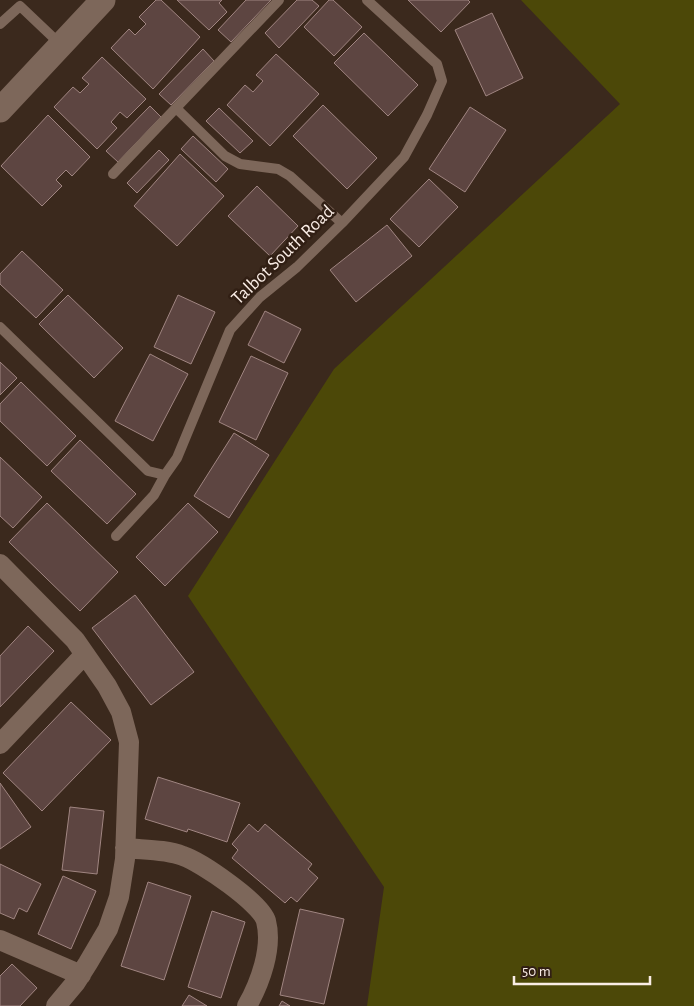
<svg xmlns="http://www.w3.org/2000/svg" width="694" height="1006" font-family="'Alegreya Sans',sans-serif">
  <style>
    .green { fill: #4c4808 }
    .building { fill: #5d4541; stroke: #a08581 }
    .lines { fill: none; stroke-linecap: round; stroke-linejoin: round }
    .service { stroke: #7d675a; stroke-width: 10 }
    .minor { stroke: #7d675a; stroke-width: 20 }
    .tertiary { stroke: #7d675a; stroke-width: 25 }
    .labels { text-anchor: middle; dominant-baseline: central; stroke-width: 5; stroke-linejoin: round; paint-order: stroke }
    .street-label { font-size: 19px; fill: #faede6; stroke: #311f14 }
  </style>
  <rect width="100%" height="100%" fill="#3b291d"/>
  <path class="green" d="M521 0H694V1006H367L384 887 188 596 334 369 620 104Z"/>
  <path class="building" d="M156 0H161L200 37 153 89 111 48 129 29 135 35 146 24 139 17Z
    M177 0H222L219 3 227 12 209 30Z
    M246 0H271L231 42 218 30Z
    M297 0H312L319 6 279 48 265 33Z
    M329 0H333L362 27 334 56 304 27Z
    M408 0H468L470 2 441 32Z
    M492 13 523 78 486 96 455 30Z
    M364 33 418 85 388 116 334 63Z
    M203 49 214 61 171 105 159 94Z
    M276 54 319 94 270 146 227 105 245 85 253 92 263 81 256 75Z
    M102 57 146 99 127 118 120 112 111 122 117 128 97 149 54 107 73 87 80 93 89 84 82 78Z
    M323 105 377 158 347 189 293 136Z
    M150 106 161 117 118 162 106 151Z
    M470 107 506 130 465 192 429 169Z
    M219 108 253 141 240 153 206 121Z
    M48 115 90 157 72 176 66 170 56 180 62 186 42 206 1 166Z
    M193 136 228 169 216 182 181 149Z
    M159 150 169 160 137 193 127 183Z
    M180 154 224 196 177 246 134 206Z
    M429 179 458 207 419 247 390 219Z
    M257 186 298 226 270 256 228 216Z
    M387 225 412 256 356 302 330 270Z
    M22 251 63 290 36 318 0 284V274Z
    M68 295 123 348 94 378 39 324Z
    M178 295 215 312 191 364 154 347Z
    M265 311 301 329 284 363 248 345Z
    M150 354 188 374 153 441 115 421Z
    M251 356 288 373 256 440 219 422Z
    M0 362 17 378 0 395Z
    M21 382 76 436 47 466 0 421V404Z
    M234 433 269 455 229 518 194 496Z
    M80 440 136 494 107 524 51 471Z
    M0 457 42 497 13 528 0 516Z
    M47 503 118 572 80 611 9 542Z
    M188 503 218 532 165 586 136 557Z
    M135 595 194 672 151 705 92 628Z
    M28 626 54 651 0 707V656Z
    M71 702 111 740 42 811 3 773Z
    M158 777 240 803 227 842 188 829 187 832 145 819Z
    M0 783 31 827 0 849Z
    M70 807 104 811 97 874 62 870Z
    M249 824 258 832 265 824 312 864 308 869 318 878 297 902 291 897 285 903 232 858 238 850 232 844Z
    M0 864 41 884 27 912 19 908 14 919 0 913Z
    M63 876 96 891 71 949 38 934Z
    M148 882 191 896 164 980 121 966Z
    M300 909 344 919 324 1004 280 995Z
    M212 911 245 922 221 998 188 987Z
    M12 964 37 988 20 1006H0V976Z
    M189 995 207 1006H182Z
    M282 1001 290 1006H279Z"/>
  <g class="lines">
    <path class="service" d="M0 24 20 6 60 44
      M176 108 225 156 240 164 278 169 290 176 342 223
      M113 174 279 0
      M0 327 148 471 165 475 177 458 230 330 260 297 297 267 342 223 404 157 427 115 442 81 437 64 367 0
      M116 536 154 495 165 475"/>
    <path class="minor" d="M0 564 75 640 107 686 121 712 129 742 125 859 119 897 108 929 88 963 76 982 56 1006
      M0 744 85 654
      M125 848C144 850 165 849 183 856 201 862 261 903 266 921 273 948 260 983 247 1006
      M0 940 81 975"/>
    <path class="tertiary" d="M0 110 103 0"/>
  </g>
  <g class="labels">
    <g class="street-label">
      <text transform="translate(283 255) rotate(-44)">Talbot South Road</text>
    </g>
  </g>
  <path d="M514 976v8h136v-8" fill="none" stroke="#faede6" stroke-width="2.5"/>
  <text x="522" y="976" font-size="15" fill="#faede6" stroke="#311f14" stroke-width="4" paint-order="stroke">50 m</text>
</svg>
